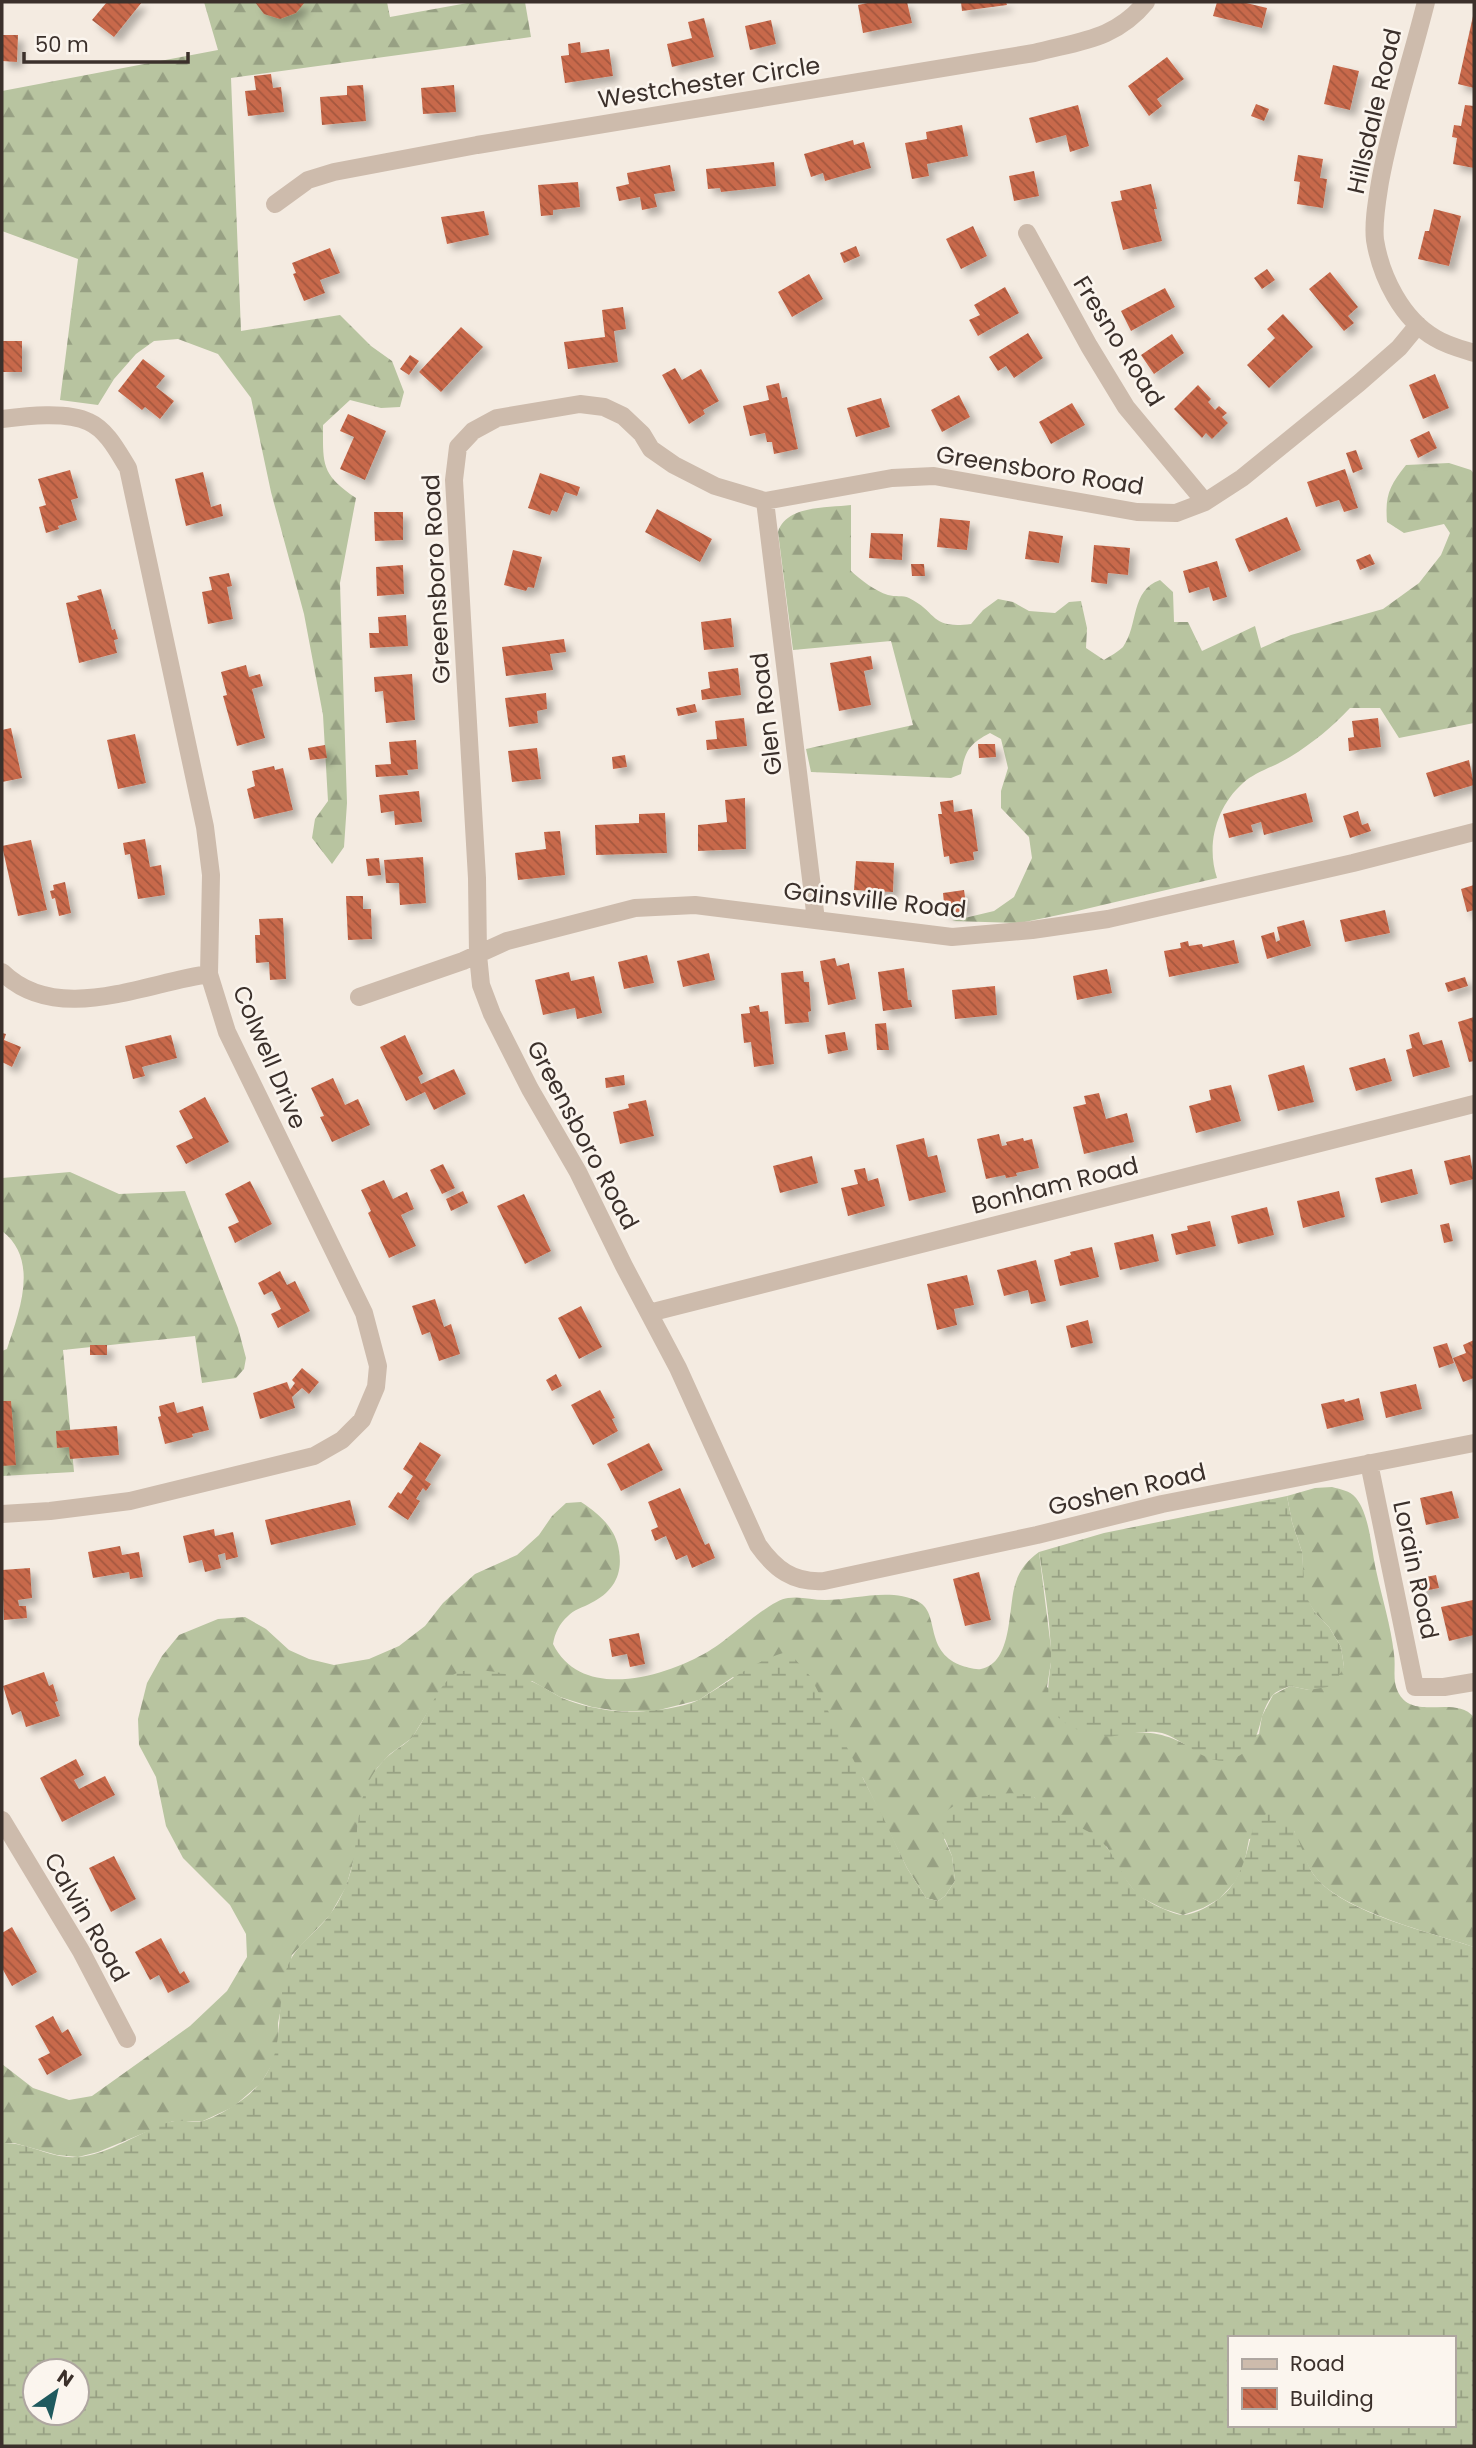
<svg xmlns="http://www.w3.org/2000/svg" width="1476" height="2448" font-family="Poppins,sans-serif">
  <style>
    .forest { fill: url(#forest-firs) }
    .wetland { fill: url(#wetland-marsh); fill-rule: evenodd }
    .building { fill: url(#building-back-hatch); filter: url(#shadow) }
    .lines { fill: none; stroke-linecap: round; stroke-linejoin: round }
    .street { stroke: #cdbbac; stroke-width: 18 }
    .labels { text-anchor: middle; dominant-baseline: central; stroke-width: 5; stroke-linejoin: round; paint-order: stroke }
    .street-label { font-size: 24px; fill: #3b302b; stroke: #fbf5ee }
  </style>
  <defs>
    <pattern id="forest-firs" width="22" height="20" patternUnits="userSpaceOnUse" patternTransform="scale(1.75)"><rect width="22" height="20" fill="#b8c4a0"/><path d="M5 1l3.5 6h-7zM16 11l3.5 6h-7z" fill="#97a083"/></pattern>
    <pattern id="wetland-marsh" width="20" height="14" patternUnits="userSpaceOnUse" patternTransform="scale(1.75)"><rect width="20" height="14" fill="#b8c4a0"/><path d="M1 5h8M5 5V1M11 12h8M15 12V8" fill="none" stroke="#97a083"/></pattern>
    <pattern id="building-back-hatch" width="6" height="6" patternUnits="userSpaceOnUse" patternTransform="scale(1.75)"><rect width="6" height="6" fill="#c8694b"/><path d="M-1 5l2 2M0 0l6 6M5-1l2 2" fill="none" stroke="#a4573f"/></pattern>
    <filter id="shadow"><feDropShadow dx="6" dy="6" stdDeviation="3.5" flood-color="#0004"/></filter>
  </defs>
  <rect width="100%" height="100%" fill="#f4ebe1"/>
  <path class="forest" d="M204 2H387L390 17 473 2H525L531 37 231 78 241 331 340 315 371 346 392 361 404 392 400 407 381 408 350 400 323 425C323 465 321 474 356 498L340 583 347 803 344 847 332 864 312 838 315 819 328 801 323 715 304 614 271 492 251 398 218 354 178 339 154 341 136 354 114 379 98 405 60 400 78 259 2 231V91L218 50Z
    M1449 463 1471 470 1474 474V723L1399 738 1380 708H1350C1332 727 1313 743 1290 757 1276 766 1255 772 1243 783 1216 807 1206 845 1217 878L1073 912 1020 923 952 921 994 911 1014 897 1032 858 1029 837 1001 808V791L1008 768 1001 739 990 733C969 744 965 751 961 774L951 778 811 772 806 749 913 725 891 641 793 650 778 532C786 505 828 508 851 505V571C861 580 875 591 888 595 895 597 903 595 909 598 939 613 929 629 971 624L983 610 998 599 1013 602 1029 611 1055 613 1069 602 1081 601 1087 628 1086 648 1104 660C1110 656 1118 652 1123 647 1139 624 1130 591 1160 580L1173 592 1174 622H1188L1202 651 1255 626 1261 648 1291 635 1383 609 1419 583 1441 555 1450 533 1444 524 1404 533 1387 522C1385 496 1389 486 1406 465Z
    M70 1172 119 1194 185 1191 238 1328 246 1358 244 1369 236 1378 202 1383 195 1336 63 1350 74 1472 2 1476V1351L7 1349C19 1312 40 1260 2 1231V1178Z
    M1332 1487C1342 1490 1349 1490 1356 1498 1370 1516 1371 1548 1376 1570 1382 1598 1391 1626 1394 1654 1396 1667 1392 1680 1398 1692 1413 1722 1454 1694 1474 1717V1947C1432 1933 1346 1912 1317 1879 1306 1866 1300 1847 1294 1831L1249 1839 1244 1865 1235 1882 1219 1899 1203 1908 1183 1915 1164 1909 1138 1896 1120 1872 1107 1847 1048 1810 1034 1797 944 1839 952 1856 955 1881 945 1896 938 1901 926 1898 907 1868 863 1778 733 1677 699 1700 655 1711H618L592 1707 560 1697 532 1681 444 1685 412 1738 390 1754 377 1768 365 1792 358 1823 356 1852 346 1887 330 1915 292 1955 278 2023 279 2042 273 2063 261 2083 233 2107 203 2121H173L98 2152 78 2157 57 2155 14 2143H2V2064L33 2088 69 2100 92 2096 190 2026 227 1991 247 1957 246 1934 230 1905 183 1858 166 1826 156 1777 139 1745 138 1719 147 1683 162 1656 179 1635 218 1619 245 1617 266 1629 289 1650 309 1659 334 1665 369 1659 399 1646 425 1626 443 1603 475 1574 517 1555 539 1535 552 1516 566 1503 581 1502C599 1514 616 1528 619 1551 623 1575 613 1592 591 1603 584 1607 573 1610 568 1616 559 1624 555 1633 553 1644 582 1702 665 1677 709 1651 729 1640 769 1600 788 1598 800 1596 812 1600 825 1600 855 1600 890 1587 919 1602 940 1614 924 1650 960 1665 966 1667 975 1670 981 1669 1013 1663 1008 1607 1015 1585 1019 1570 1027 1561 1039 1552L1052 1656 1047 1687 1100 1736C1145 1730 1164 1729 1203 1755L1259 1734 1262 1716 1273 1695 1290 1686 1309 1690 1344 1667 1341 1647 1329 1627 1316 1614 1304 1595 1302 1552 1292 1522 1287 1496 1315 1488Z"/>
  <path class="wetland" d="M1287 1496 1292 1522 1302 1552 1305 1595 1316 1614 1329 1627 1341 1647 1344 1667 1333 1686 1309 1690 1290 1686C1285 1688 1276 1691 1272 1696 1255 1718 1265 1744 1235 1758 1209 1770 1186 1740 1162 1733 1141 1728 1118 1739 1098 1736 1084 1734 1060 1724 1053 1710 1043 1690 1052 1673 1051 1653 1050 1619 1044 1585 1039 1552L1104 1533Z
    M783 1653 794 1658 810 1676 882 1815 907 1868 926 1898 938 1901 945 1896 955 1881 952 1856 940 1827 943 1814C948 1810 954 1805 960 1802 977 1795 1017 1789 1034 1797 1044 1803 1053 1813 1064 1819 1076 1826 1091 1831 1101 1841 1115 1854 1122 1878 1137 1893 1144 1901 1175 1916 1185 1915 1204 1912 1227 1896 1236 1879 1247 1861 1249 1839 1256 1819L1269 1813C1278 1818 1288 1822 1294 1831 1303 1846 1305 1866 1318 1880 1349 1914 1430 1932 1474 1947V2446H2V2143C28 2142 51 2159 77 2157 110 2155 140 2131 170 2122 181 2119 193 2123 203 2121 216 2117 231 2108 242 2100 289 2066 274 2024 285 1975 292 1945 314 1937 330 1914 336 1907 340 1898 344 1890 359 1859 354 1825 364 1793 369 1778 379 1763 392 1753 399 1747 408 1743 413 1736 427 1717 435 1690 453 1675 467 1664 516 1674 533 1682 543 1686 552 1693 562 1698 579 1705 597 1709 615 1711 638 1713 682 1710 702 1698 729 1682 753 1662 783 1653ZM1229 2338H1453V2425H1229ZM35 2371H77V2413H35Z"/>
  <path class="building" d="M107 2H142L114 37 92 20Z
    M255 2H305L296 13 280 19 264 14Z
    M872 2H907L912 23 863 33 858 5Z
    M961 2H1006L1007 5 962 11Z
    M1217 2H1242L1267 8 1262 28 1213 16Z
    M1473 16H1474V88L1458 84Z
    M704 18 714 57 672 67 667 44 692 38 688 22Z
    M771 20 776 44 750 50 745 26Z
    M2 35H18L17 62 2 61Z
    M580 42 581 53 609 49 613 76 565 83 561 56 569 55 568 44Z
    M1167 57 1184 79 1157 99 1162 106 1149 116 1128 86Z
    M1333 65 1359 71 1350 110 1324 104Z
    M271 74 273 88 281 87 284 112 248 116 245 91 256 90 254 76Z
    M363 85 366 121 322 125 320 97 347 95V86Z
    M454 85 456 112 423 114 421 88Z
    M1256 104 1269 109 1264 121 1251 116Z
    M1078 105 1089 146 1070 152 1066 135 1036 143 1029 118Z
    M1465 105 1474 106V168L1453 164 1457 138 1452 137 1454 125 1461 126Z
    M962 125 968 156 927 164 929 176 912 179 905 143 927 139 926 132Z
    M853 140 854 145 864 142 871 168 825 181 823 173 811 177 804 154Z
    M1298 155 1323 159 1320 178 1327 179 1323 208 1297 204 1300 182 1294 181Z
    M774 162 776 186 721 192 720 188 708 189 706 169Z
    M670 165 675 191 654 194 657 207 642 210 640 197 619 201 616 187 629 184 627 173Z
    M1034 171 1039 196 1014 201 1009 176Z
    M578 182 580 207 553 210V215L541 216 538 185Z
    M1151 184 1157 209H1154L1162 241 1123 250 1111 202 1122 200 1120 191Z
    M1434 209 1461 216 1449 266 1418 259 1425 231H1429Z
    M484 211 489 235 447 244 441 217Z
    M973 226 987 256 961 269 946 239Z
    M856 246 860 256 844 263 840 253Z
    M330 248 340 273 320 280 325 293 304 301 293 274 296 273 292 263Z
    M1267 269 1275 280 1262 289 1254 278Z
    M1330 272 1358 307 1348 316 1354 323 1344 331 1309 289Z
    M809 274 823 299 792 317 778 292Z
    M1005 287 1019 313 978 336 969 320 980 315 974 305Z
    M1165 288 1175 307 1131 331 1121 311Z
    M623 307 626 329 614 331 618 362 568 369 564 342 605 337 602 310Z
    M1283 314 1313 347 1269 388 1247 365 1275 338 1267 329Z
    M461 327 483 347 441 392 419 372Z
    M1028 333 1043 358 1014 378 1006 366 998 371 989 357Z
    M1172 334 1184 353 1154 374 1141 355Z
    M2 341H22V372H2Z
    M410 355 419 361 409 375 400 369Z
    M143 359 165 376 156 387 174 401 160 419 145 407 142 410 118 391Z
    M675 368 682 380 701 369 719 401 703 410 705 414 689 424 662 375Z
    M1435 374 1449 408 1423 419 1409 385Z
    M779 383 782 398 787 397 798 449 774 454 772 442H767L765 433 750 436 743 406 769 400 766 386Z
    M1198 385 1211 399 1208 402 1215 410 1219 406 1227 413 1222 417 1228 423 1212 439 1206 433 1202 438 1174 409Z
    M959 395 970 417 942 432 931 410Z
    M881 398 890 427 856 437 847 408Z
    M1072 403 1085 425 1051 444 1039 422Z
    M348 414 386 431 365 480 340 469 354 437 340 431Z
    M1429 431 1437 448 1418 458 1410 440Z
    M1356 450 1363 469 1353 473 1346 453Z
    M1345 469 1358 508 1344 512 1339 500 1316 507 1307 482Z
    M70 470 78 498 71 500 77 520 58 526 59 529 46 533 39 507 46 505 38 479Z
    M203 472 211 507 221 504 223 516 186 526 175 479Z
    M540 473 580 487 577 496 565 492 557 512 552 510 550 515 528 508Z
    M657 509 712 539 700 562 645 532Z
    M374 512H403V540L375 541Z
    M1287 517 1301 550 1249 572 1235 539Z
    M940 518 970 521 967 550 937 547Z
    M1029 531 1063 536 1059 563 1025 559Z
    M871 533 903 534 902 560 869 558Z
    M1094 545 1130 548 1128 575 1108 573 1107 584 1091 582Z
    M513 550 542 557 534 588 528 587 526 591 504 585Z
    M1370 554 1375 564 1360 570 1356 560Z
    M1217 561 1227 597 1213 601 1209 587 1189 593 1183 571Z
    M911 564H924L925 576H912Z
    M403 565 404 594 377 596 376 567Z
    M229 573 232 586 227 587 233 619 208 624 202 592 212 590 209 577Z
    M101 589 112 630 115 629 118 639 114 640 117 653 79 663 66 603 79 600 77 596Z
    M406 615 408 646 370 648 369 633H379L378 617Z
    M731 618 734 647 704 650 701 622Z
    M564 639 566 652 550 654 553 670 506 676 502 647Z
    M871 656 873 669 864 671 871 705 839 711 830 663Z
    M246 665 249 677 260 674 263 686 252 689 265 738 237 746 223 696 227 695 221 672Z
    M738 668 741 695 702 700 701 690 710 688 708 672Z
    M412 674 415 720 386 723 383 691 375 692 374 677Z
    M546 693 547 709 537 711 538 723 509 727 505 698Z
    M695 704 697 712 678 716 676 708Z
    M744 718 747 746 707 750 706 740 717 739 715 721Z
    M1378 718 1381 747 1349 751 1348 738 1354 737 1352 721Z
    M11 728 22 778 2 782V730Z
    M135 734 146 783 118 789 107 740Z
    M416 740 418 769 407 770 408 775 376 777 375 765 391 764 389 742Z
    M978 744H995L996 757 979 758Z
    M325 745 327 758 310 760 308 748Z
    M537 748 541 779 512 782 508 751Z
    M625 755 627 767 613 769 612 757Z
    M1469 760 1474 785 1434 797 1426 773Z
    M274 766 275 770 283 768 293 810 254 819 247 789 255 786 252 771Z
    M419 791 422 822 395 825 394 811 381 813 379 795Z
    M1306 793 1313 822 1264 835 1261 822 1251 825 1253 832 1229 838 1223 814Z
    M745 798 746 849 698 851V825L727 822 725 800Z
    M953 800 954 812 972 809 978 851 973 852 974 860 950 864 949 856 944 857 938 814H942L940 802Z
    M1358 811 1362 825 1368 823 1371 831 1350 838 1343 816Z
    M665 813 667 853 596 855 595 825 639 823V814Z
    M560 831 565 875 518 880 515 853 546 849 544 832Z
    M145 839 150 867 161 865 165 895 138 899 130 854 125 855 123 843Z
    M31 840 47 910 18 916 2 846Z
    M423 857 426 903 400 905 399 883H386L384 860Z
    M379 858 381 875 368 876 366 859Z
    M856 861 894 863 893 892 854 890Z
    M65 882 71 913 59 916 55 898 52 899 50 891 54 890 53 885Z
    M1474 885V910L1467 912 1461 889Z
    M964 890 967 911 945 913 943 893Z
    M346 896H363V909H371L372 939 348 940Z
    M1385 910 1390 933 1345 942 1340 920Z
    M283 918 286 979 270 980 269 962 256 963 255 935H260L259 919Z
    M1304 920 1311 946 1267 959 1261 936 1274 932 1276 942 1280 940 1277 927Z
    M1234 940 1239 963 1169 977 1164 951 1181 948 1180 943 1188 941 1189 946 1202 944 1203 947Z
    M709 953 715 980 683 987 677 961Z
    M647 955 654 983 624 989 618 962Z
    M835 958 837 966 849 963 856 999 828 1005 820 961Z
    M904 968 908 1000H911L912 1007 883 1011 878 972Z
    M1107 969 1112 993 1077 1000 1073 976Z
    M803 971 804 982H809L811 1011 808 1012 809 1022 785 1024 781 973Z
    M569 972 571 981 594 976 602 1013 577 1019 575 1008 543 1015 535 980Z
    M1465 977 1468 986 1448 992 1445 983Z
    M995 986 997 1015 955 1019 952 990Z
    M759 1005 760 1012 768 1011 774 1064 754 1067 751 1042 744 1043 741 1014 750 1013 749 1007Z
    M1474 1017V1061L1469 1062 1458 1022Z
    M886 1023 889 1050H877L875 1024Z
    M845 1032 848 1050 828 1054 825 1035Z
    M1419 1032 1423 1045 1442 1040 1450 1067 1413 1077 1406 1050 1412 1048 1409 1035Z
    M2 1033 6 1034 4 1040 21 1047 12 1067 2 1062Z
    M171 1035 177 1058 142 1067 145 1076 133 1079 125 1046Z
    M405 1035 423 1074 418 1077 421 1084 454 1069 466 1094 434 1110 425 1092 406 1101 380 1047Z
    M1385 1058 1392 1081 1356 1091 1349 1068Z
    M1304 1065 1314 1102 1278 1111 1268 1075Z
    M624 1075 625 1085 606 1088 605 1078Z
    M333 1078 345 1105 358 1099 370 1125 332 1142 320 1117 324 1116 311 1088Z
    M1231 1085 1241 1121 1196 1133 1189 1106 1211 1100 1209 1090Z
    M1099 1093 1106 1119 1127 1113 1134 1142 1084 1154 1073 1107 1086 1104 1084 1096Z
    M205 1097 229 1142 186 1164 176 1146 193 1138 179 1111Z
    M646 1100 654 1136 620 1144 613 1112 629 1108 628 1104Z
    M999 1134 1002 1146 1007 1145 1006 1142 1023 1138 1024 1141 1032 1139 1039 1168 1016 1173 1017 1176 1006 1178 1005 1175 986 1179 977 1139Z
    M924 1138 928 1157 937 1155 946 1192 909 1201 896 1145Z
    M1470 1155 1474 1179 1450 1185 1444 1161Z
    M812 1156 818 1183 780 1193 773 1166Z
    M443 1164 455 1188 442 1194 430 1170Z
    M865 1168 868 1181 878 1178 885 1206 848 1216 841 1188 858 1184 854 1170Z
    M1412 1169 1418 1194 1381 1203 1375 1178Z
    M384 1180 393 1199 407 1192 414 1209 401 1215 416 1246 389 1258 368 1213 371 1211 361 1190Z
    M250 1181 272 1224 235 1243 228 1227 239 1222 225 1194Z
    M463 1191 468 1203 451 1211 446 1199Z
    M1339 1191 1345 1217 1303 1228 1297 1201Z
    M524 1194 551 1251 525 1264 497 1206Z
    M1267 1207 1274 1235 1238 1244 1231 1216Z
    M1210 1221 1216 1246 1176 1255 1171 1234 1188 1230 1187 1226Z
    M1449 1223 1453 1241 1444 1243 1440 1225Z
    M1153 1234 1159 1261 1120 1270 1114 1243Z
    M1092 1247 1099 1277 1060 1286 1054 1260 1071 1255 1070 1252Z
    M1036 1260 1046 1301 1031 1304 1028 1290 1004 1296 997 1270Z
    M280 1271 287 1285 295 1281 310 1311 278 1328 271 1314 281 1309 272 1291 264 1295 258 1283Z
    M967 1275 974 1305 954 1309 957 1325 937 1330 927 1284Z
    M435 1299 444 1327 451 1324 460 1354 439 1361 430 1332 422 1335 412 1306Z
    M581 1306 602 1347 579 1359 558 1318Z
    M1088 1320 1093 1343 1071 1348 1066 1326Z
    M1474 1340V1378L1463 1382 1453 1358 1466 1353 1463 1345Z
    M1447 1343 1454 1363 1439 1368 1433 1347Z
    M90 1345H107V1355H90Z
    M302 1368 319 1382 309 1394 302 1388 292 1397 295 1408 260 1419 253 1393 287 1382 290 1390 295 1383 292 1380Z
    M556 1374 562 1386 552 1391 546 1380Z
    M1416 1384 1422 1409 1386 1418 1380 1392Z
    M600 1390 615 1418 612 1419 618 1431 593 1445 571 1405Z
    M1359 1398 1364 1420 1327 1429 1321 1404 1344 1399 1345 1402Z
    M2 1401H11L16 1465 2 1466Z
    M174 1402 177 1413 203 1406 209 1430 192 1434 193 1437 165 1444 158 1417 161 1416 159 1406Z
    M117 1426 119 1455 70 1459 69 1447 57 1448 56 1431Z
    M420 1442 441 1455 425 1480 431 1484 426 1491 423 1488 416 1499 420 1501 408 1520 388 1507 398 1492 401 1494 413 1476 403 1469Z
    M649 1443 663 1470 621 1491 607 1464Z
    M680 1488 705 1545 709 1543 715 1558 692 1568 687 1555 676 1560 666 1536 655 1541 651 1530 658 1527 648 1502Z
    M1452 1491 1459 1518 1426 1525 1420 1498Z
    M350 1500 356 1525 271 1545 265 1520Z
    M214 1529 215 1536 233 1532 238 1557 226 1560 225 1553 218 1555 221 1568 205 1572 202 1560 189 1563 183 1536Z
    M120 1546 122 1555 139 1552 143 1577 130 1579 129 1572 93 1578 88 1552Z
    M30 1568 32 1598 18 1600 19 1606H26L27 1618 4 1620 2 1570Z
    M979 1572 991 1620 965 1626 953 1579Z
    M1436 1575 1439 1588 1419 1592 1416 1579Z
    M1473 1600 1474 1635 1449 1641 1441 1607Z
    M639 1633 645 1664 630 1667 627 1654 612 1657 609 1639Z
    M44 1672 49 1686 53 1684 58 1701 55 1702 60 1716 26 1727 21 1711 12 1715 3 1686Z
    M76 1759 84 1775 74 1780 79 1789 105 1776 115 1795 62 1822 40 1778Z
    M114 1856 136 1899 111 1912 89 1868Z
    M12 1927 37 1972 12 1986 2 1968V1933Z
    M161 1938 180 1974 184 1971 190 1982 168 1993 159 1975 150 1980 135 1952Z
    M53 2016 62 2033 68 2029 82 2055 47 2075 38 2059 50 2053 35 2026Z"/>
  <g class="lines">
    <path class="street" d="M1426 2C1411 62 1391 121 1380 182 1377 201 1373 222 1375 240 1381 277 1402 319 1435 338 1446 345 1461 349 1474 353
      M275 204 308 180 334 172 477 145 1034 53C1079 41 1115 40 1146 2
      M1027 233 1089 346 1126 407 1205 502
      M1418 325 1399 348 1359 383 1242 478 1205 502 1176 513 1137 512 934 476 892 478 765 501 715 486 674 465 651 449 642 434 623 416 604 407 580 404 497 418 473 431 458 447 454 480 477 878 478 955 481 985 492 1014 530 1089 578 1172 624 1266 678 1368 758 1545C775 1569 793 1583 824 1581L1037 1535 1162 1504 1474 1443
      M2 419C26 416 67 411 89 422 107 430 118 452 128 468L205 827 211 875 209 974 227 1032 364 1313 378 1366 376 1387 362 1420 342 1440 314 1456 130 1501 50 1511 2 1514
      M765 501 816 920
      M2 972C57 1026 144 983 209 974
      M359 997 463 961 507 941 635 908 695 905 952 937 1032 930 1108 919 1353 863 1474 832
      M649 1313 1474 1104
      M1369 1463 1415 1687H1444L1474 1682
      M2 1820 81 1951 127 2039"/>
  </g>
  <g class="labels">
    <g class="street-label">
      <text transform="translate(709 82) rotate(-9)">Westchester Circle</text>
      <text transform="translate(1374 111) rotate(-77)">Hillsdale Road</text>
      <text transform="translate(1119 341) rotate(58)">Fresno Road</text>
      <text transform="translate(1040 470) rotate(9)">Greensboro Road</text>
      <text transform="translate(436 579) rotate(-93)">Greensboro Road</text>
      <text transform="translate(766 714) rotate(-97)">Glen Road</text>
      <text transform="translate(875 900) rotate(6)">Gainsville Road</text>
      <text transform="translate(270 1057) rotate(67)">Colwell Drive</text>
      <text transform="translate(583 1135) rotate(62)">Greensboro Road</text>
      <text transform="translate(1055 1185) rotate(-14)">Bonham Road</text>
      <text transform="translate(1127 1489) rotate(-13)">Goshen Road</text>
      <text transform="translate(1416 1570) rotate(78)">Lorain Road</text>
      <text transform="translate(87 1917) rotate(60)">Calvin Road</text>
    </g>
  </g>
  <rect width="1476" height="2448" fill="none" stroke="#3b302b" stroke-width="7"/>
  <rect x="1228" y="2336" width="228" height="91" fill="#fbf5ee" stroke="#aea6a0" stroke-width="2"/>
  <rect x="1242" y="2359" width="35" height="10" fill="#cdbbac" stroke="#aea6a0" stroke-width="2"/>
  <text x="1290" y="2371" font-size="21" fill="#3b302b">Road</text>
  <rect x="1242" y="2388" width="35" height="21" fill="url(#building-back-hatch)" stroke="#aea6a0" stroke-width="2"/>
  <text x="1290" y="2406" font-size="21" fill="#3b302b">Building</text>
  <g transform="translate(56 2392) rotate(34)"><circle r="33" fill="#fbf5ee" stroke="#aea6a0" stroke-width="2"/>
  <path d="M0-5L12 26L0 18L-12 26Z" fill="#1f5a5e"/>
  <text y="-10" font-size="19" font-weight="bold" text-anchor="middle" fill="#3b302b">N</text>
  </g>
  <path d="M24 52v10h164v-10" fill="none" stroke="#3b302b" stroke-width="3.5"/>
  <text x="35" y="52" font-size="21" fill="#3b302b" stroke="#fbf5ee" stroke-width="5" paint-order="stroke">50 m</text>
</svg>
